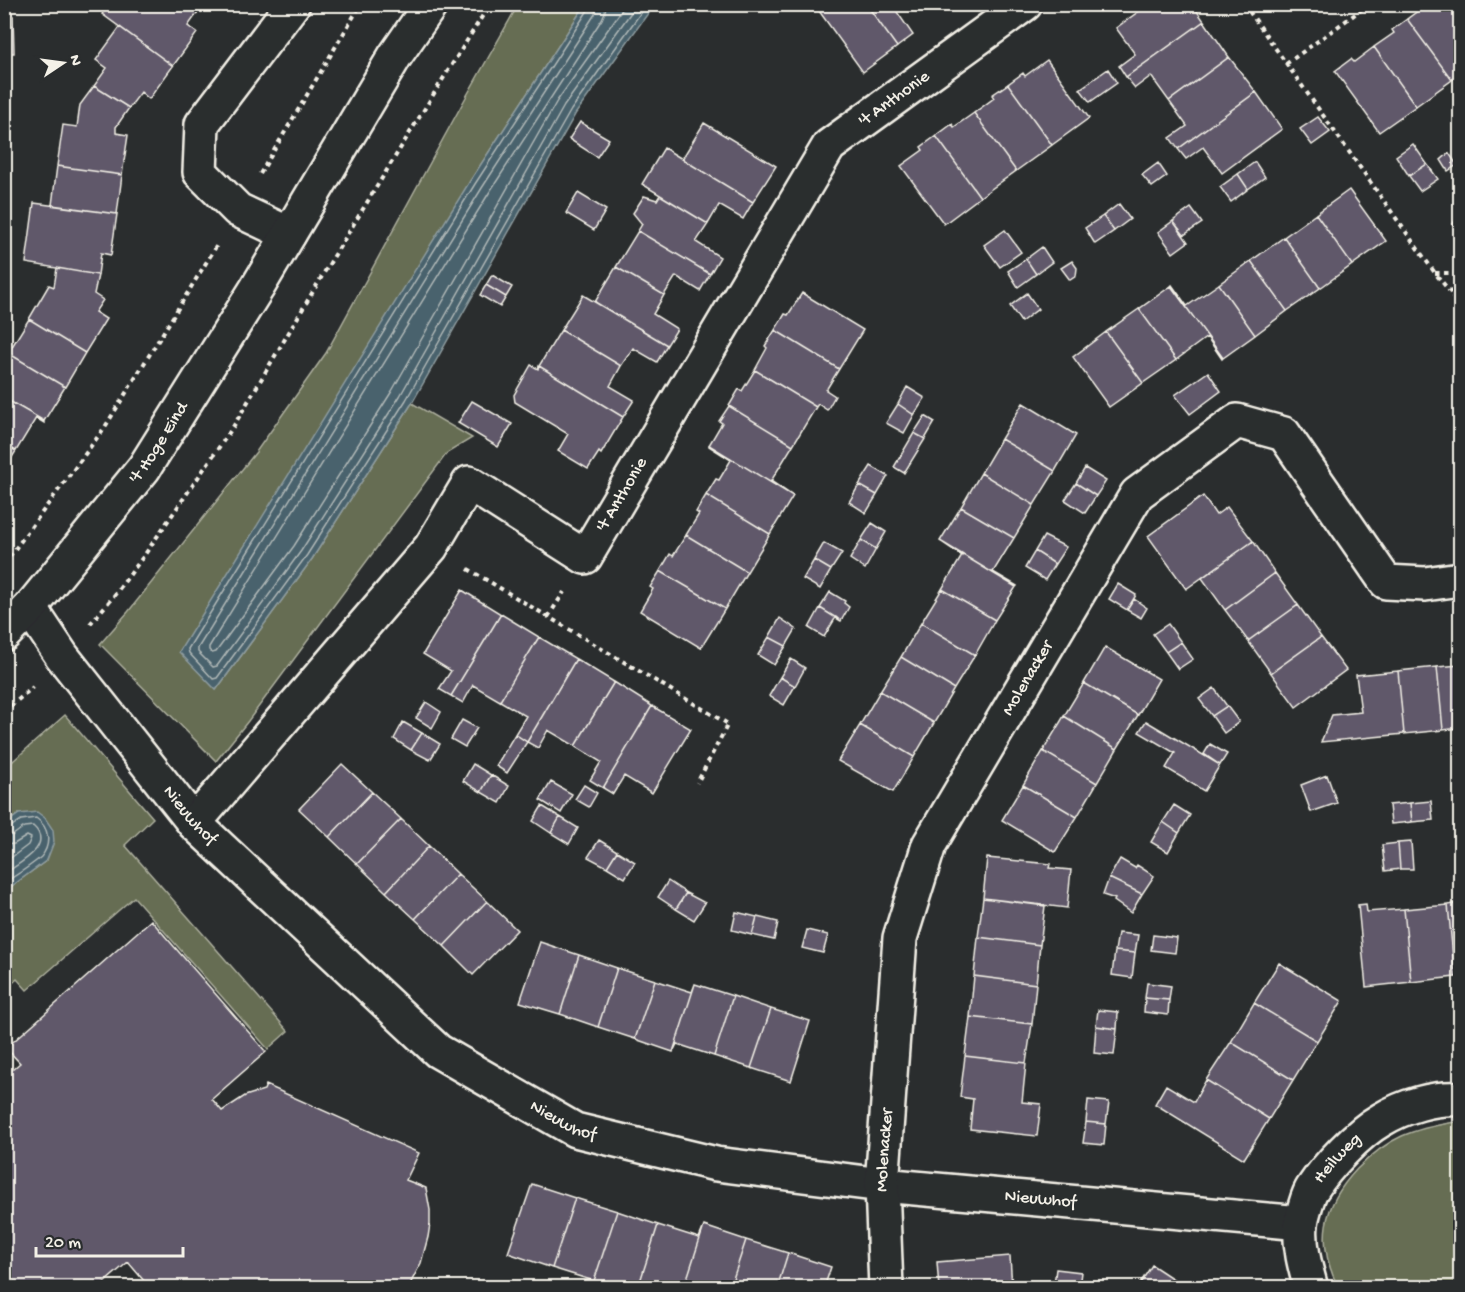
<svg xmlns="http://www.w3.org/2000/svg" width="1465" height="1292" font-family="'Gochi Hand',sans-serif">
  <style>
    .green { fill: #666d53; stroke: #adaf9e; stroke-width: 1.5 }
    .water { fill: #49626d; stroke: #8d9b9e; stroke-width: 1.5 }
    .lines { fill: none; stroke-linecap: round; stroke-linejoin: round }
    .shore { stroke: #b0b8b7; stroke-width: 1.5 }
    .building { fill: #60596a; stroke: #f4f1e8; stroke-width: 1.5 }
    .minor-casing { stroke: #f4f1e8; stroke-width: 38 }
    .tertiary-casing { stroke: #f4f1e8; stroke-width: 38 }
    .path { stroke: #f4f1e8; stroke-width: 4; stroke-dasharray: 4.5 4.5; stroke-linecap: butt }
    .minor { stroke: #2a2d2e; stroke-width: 33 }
    .tertiary { stroke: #2a2d2e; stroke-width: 33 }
    .labels { text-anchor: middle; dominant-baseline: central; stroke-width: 6; stroke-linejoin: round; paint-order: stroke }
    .street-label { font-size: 18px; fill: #f4f1e8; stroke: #2a2d2e }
  </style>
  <rect width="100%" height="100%" fill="#2a2d2e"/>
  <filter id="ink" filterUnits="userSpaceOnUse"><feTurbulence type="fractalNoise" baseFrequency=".0167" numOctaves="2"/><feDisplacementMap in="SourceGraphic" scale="12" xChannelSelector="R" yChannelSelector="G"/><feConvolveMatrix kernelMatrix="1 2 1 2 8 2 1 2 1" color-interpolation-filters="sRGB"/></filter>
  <g filter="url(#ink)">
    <path class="green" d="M518 5H585L470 181 216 690 312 559 412 403 472 438 447 453 248 721 216 761 100 644 128 612 256 452 326 353 466 97Z
      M65 715 153 818 125 845 288 1031 268 1049 134 897 27 990 17 979 5 990V891L47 860 19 814 5 824V768Z
      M1455 1122H1460V1287H1338C1316 1242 1322 1206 1357 1169 1370 1156 1384 1144 1402 1136 1418 1129 1437 1125 1455 1122Z"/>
    <path class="water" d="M585 5H654L576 113 412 403 312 559 216 690 179 652 470 181Z
      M37 812 45 818 53 830 54 842 47 860 5 891V824L19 814Z"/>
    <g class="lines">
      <path class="shore" d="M589 4 588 10 475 184 188 649 189 653 213 679 217 678 307 555 406 400 571 110 647 4
        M597 4 595 14 482 188 198 648V652L213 667 217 666 301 551 400 396 564 106 637 4
        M606 4 605 12 602 19 489 193 209 647V650L212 653 216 652 294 546 392 391 557 101 626 4
        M4 829 9 828 21 820 36 818C49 827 52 844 41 857 32 865 15 876 4 883
        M4 836 13 835 24 827 33 826C55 846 19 863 4 874
        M4 845 14 844 27 836 31 838 28 845 4 863"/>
    </g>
    <path class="building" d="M109 4H196L201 8 188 26 197 33 173 66 102 14Z
      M814 4H866L897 47 863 72Z
      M866 4H908L897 12 913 35 897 47Z
      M1149 4H1192L1204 21 1126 77 1119 66 1135 54 1116 28Z
      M1433 4H1452L1460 16V74L1452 80 1407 19 1423 7 1425 10Z
      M1452 4H1460V16Z
      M13 16 14 53H4V17Z
      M1407 19 1452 80 1416 106 1374 47 1394 33 1392 30Z
      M1204 21 1229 57 1169 101 1151 76 1135 88 1126 77Z
      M120 27 173 66 149 99 141 92 129 108 94 86 107 68 96 60Z
      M1374 47 1416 106 1379 132 1335 71 1351 59 1354 62Z
      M1229 57 1256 92 1178 149 1170 138 1187 126 1169 101Z
      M1047 60 1089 118 1052 145 1008 84 1023 73 1025 76Z
      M1108 69 1117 83 1090 102 1080 89Z
      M1008 84 1052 145 1016 171 974 113 994 98 992 95Z
      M94 86 129 108 116 127V133L128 135 122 175 57 166 63 125 77 127 80 105Z
      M1256 92 1282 129 1222 173 1203 147 1186 159 1178 149Z
      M974 113 1016 171 980 197 936 136 952 124 954 127Z
      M1318 117 1330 132 1312 145 1300 129Z
      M580 122 609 139 597 157 569 139Z
      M704 123 776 166 753 202 682 159Z
      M936 136 980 197 944 224 901 166 923 150 921 147Z
      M1413 144 1427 164 1409 176 1396 156Z
      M664 148 753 202 743 219 719 205 708 224 642 184Z
      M1449 153 1457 165 1448 171 1441 160Z
      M1255 162 1265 177 1248 189 1238 174Z
      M1158 163 1167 176 1152 187 1142 175Z
      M1427 164 1438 179 1420 191 1409 176Z
      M57 166 122 175 117 214 52 205Z
      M1238 174 1248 189 1231 202 1220 187Z
      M1349 190 1386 241 1352 265 1316 214Z
      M578 193 606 210 594 230 566 213Z
      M660 195 708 224 696 242 720 257 710 274 638 231 642 224 633 213 644 196 657 200Z
      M34 203 117 214 111 255 101 253 98 275 26 263Z
      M1119 204 1130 219 1114 231 1103 216Z
      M1191 208 1202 223 1184 235 1173 221Z
      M1460 212V228L1453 224Z
      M1316 214 1352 265 1320 288 1284 237Z
      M1103 216 1114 231 1095 244 1085 228Z
      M1173 221 1188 242 1173 253 1158 232Z
      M1005 230 1021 252 1000 267 984 245Z
      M638 231 710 274 700 291 676 276 664 295 616 267Z
      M1284 237 1320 288 1287 311 1251 261Z
      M1042 247 1052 262 1036 274 1026 259Z
      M1026 259 1036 274 1018 287 1008 271Z
      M1072 261 1077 268 1076 276 1070 280 1061 268Z
      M1251 261 1287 311 1255 335 1219 284Z
      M616 267 664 295 653 314 677 329 667 345 595 302Z
      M57 268 98 275 94 294 103 300 95 312 106 319 85 353 29 319 49 285 54 287Z
      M492 275 512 287 506 297 486 285Z
      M1219 284 1255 335 1223 358 1171 286 1172 285 1187 306Z
      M486 285 506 297 500 307 480 295Z
      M1171 286 1223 358 1222 359 1207 337 1176 360 1139 309Z
      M802 293 863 330 839 369 775 330 785 314 788 315Z
      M1027 293 1038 309 1021 322 1010 306Z
      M583 295 667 345 657 362 633 348 621 366 561 330Z
      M1139 309 1176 360 1143 383 1106 332Z
      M29 319 85 353 65 387 8 353Z
      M561 330 621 366 610 386 634 400 623 417 539 366Z
      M775 330 839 369 826 390 835 396 827 410 818 404 816 407 755 370 767 348 765 346Z
      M1106 332 1143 383 1109 407 1073 357Z
      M8 353 65 387 44 421 4 398V359Z
      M531 365 538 369 539 366 623 417 601 454 599 452 588 469 558 451 568 434 515 402 514 395Z
      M755 370 816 407 793 445 729 406 739 389 742 391Z
      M1208 372 1221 391 1190 414 1175 395Z
      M907 387 925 398 914 415 898 404Z
      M4 398 44 421V423L36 418 16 451 4 444Z
      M472 401 512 424 498 447 458 423Z
      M1023 403 1076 435 1055 471 1001 439Z
      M898 404 914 415 904 433 886 423Z
      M729 406 793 445 771 481 793 496 709 445 722 423 719 421Z
      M925 416 935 422 925 439 914 433Z
      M914 433 925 439 904 473 894 467Z
      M1001 439 1055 471 1034 505 981 473Z
      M4 444 16 451 4 470Z
      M709 445 793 496 770 534 706 495 716 479 719 480 731 460 709 446Z
      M871 466 888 476 877 495 859 485Z
      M1085 468 1106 481 1096 496 1076 483Z
      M981 473 1034 505 1014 538 961 507Z
      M1076 483 1096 496 1085 513 1065 500Z
      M859 485 877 495 866 513 849 502Z
      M706 495 770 534 747 572 686 535 699 514 696 512Z
      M1203 496 1216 515 1227 507 1253 541 1186 589 1148 536Z
      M961 507 1014 538 993 572 1017 586 1016 587 940 541Z
      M872 523 886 532 876 549 861 540Z
      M686 535 747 572 725 609 660 571 670 554 673 556Z
      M1044 536 1066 547 1055 564 1035 551Z
      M861 540 876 549 865 569 850 559Z
      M940 541 1016 587 995 620 942 589 962 556Z
      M1253 541 1275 573 1225 610 1202 578Z
      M824 543 842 553 831 570 814 560Z
      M1035 551 1055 564 1045 580 1025 568Z
      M814 560 831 570 820 589 803 579Z
      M660 571 725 609 701 648 640 611 653 589 650 587Z
      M1275 573 1298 605 1248 641 1225 610Z
      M1118 584 1136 595 1127 610 1109 599Z
      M942 589 995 620 975 655 921 623Z
      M462 590 501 614 451 696 439 689 451 671 423 654Z
      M830 592 845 601 844 603 849 607 841 621 820 608Z
      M1134 599 1147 608 1141 618 1127 610Z
      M1298 605 1321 637 1271 673 1248 641Z
      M820 608 841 621 836 617 824 637 809 628Z
      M501 614 539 637 500 701 473 685 463 703 451 696Z
      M780 618 796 629 786 646 769 637Z
      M921 623 975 655 954 689 901 657Z
      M1168 624 1181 642 1166 652 1153 634Z
      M539 637 576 659 527 742 515 734 526 716 500 701Z
      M769 637 786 646 774 665 758 655Z
      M1321 637 1346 670 1296 707 1271 673Z
      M1181 642 1193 659 1178 669 1166 652Z
      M1105 647 1159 679 1138 715 1084 683Z
      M901 657 954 689 934 723 880 691Z
      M576 659 614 682 575 746 548 730 538 748 527 742Z
      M791 659 805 668 795 686 780 677Z
      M1460 665V728L1443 730 1437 667Z
      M1437 667 1443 730 1404 734 1398 671Z
      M1398 671 1404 734 1321 742 1332 715 1361 712 1356 675Z
      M780 677 795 686 784 705 769 696Z
      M614 682 652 706 603 788 590 780 601 762 575 746Z
      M1084 683 1138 715 1117 749 1064 716Z
      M1214 688 1227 706 1212 716 1199 699Z
      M880 691 934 723 914 757 860 725Z
      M426 702 441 712 432 728 416 718Z
      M652 706 691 729 652 793 624 776 613 794 603 788Z
      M1227 706 1239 722 1224 733 1212 716Z
      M1064 716 1117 749 1097 783 1043 751Z
      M462 720 477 728 465 747 451 739Z
      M1146 721 1220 765 1204 791 1166 768 1175 753 1139 732Z
      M403 722 422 733 411 750 394 739Z
      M860 725 914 757 893 792 838 761Z
      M422 733 440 744 430 760 411 750Z
      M515 734 527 742 507 773 496 766Z
      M1210 744 1227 754 1220 765 1204 754Z
      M1043 751 1097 783 1077 817 1023 785Z
      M342 764 372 792 329 837 299 809Z
      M473 764 491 775 481 792 463 781Z
      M491 775 509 786 500 803 481 792Z
      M1327 775 1337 803 1311 812 1301 785Z
      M551 782 572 794 561 813 540 800Z
      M584 785 597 793 589 807 575 799Z
      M1023 785 1077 817 1055 852 1002 820Z
      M372 792 401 819 357 864 329 837Z
      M1431 801 1433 820 1412 822 1410 803Z
      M1410 803 1412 822 1391 824 1389 805Z
      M1174 805 1190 815 1179 833 1163 822Z
      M542 806 560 817 551 833 533 821Z
      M560 817 578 828 569 844 551 833Z
      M401 819 429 846 386 892 357 864Z
      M1163 822 1179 833 1168 852 1151 842Z
      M599 840 617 851 607 867 588 857Z
      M1411 842 1413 869H1400L1398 843Z
      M1398 843 1400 869 1385 871 1382 845Z
      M429 846 458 874 415 919 386 892Z
      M617 851 635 862 625 878 607 867Z
      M987 858 1050 864 1049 868 1071 870 1067 908 983 898Z
      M1120 859 1135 868 1137 865 1154 876 1142 894 1109 878Z
      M458 874 487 901 444 946 415 919Z
      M1109 878 1142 894 1131 913 1114 901 1115 899 1103 895Z
      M668 881 686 893 676 909 658 897Z
      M686 893 705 903 694 920 676 909Z
      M983 898 1045 906 1040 945 978 937Z
      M487 901 517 930 473 975 444 946Z
      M1460 903V977H1455L1448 905Z
      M1366 904 1367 912 1404 909 1411 982 1366 987 1358 905Z
      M1448 905 1455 977 1411 982 1404 909Z
      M736 912 757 917 752 935 732 930Z
      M757 917 778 922 774 940 752 935Z
      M151 920 266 1052 212 1099 222 1111 245 1096 264 1090 266 1085 419 1153 406 1180 426 1188 430 1210V1224L428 1237 421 1263 408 1288H150L128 1262 98 1288H4V1077L20 1063 6 1048Z
      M807 930 828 935 823 953 802 948Z
      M1118 933 1138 935 1135 953 1115 951Z
      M1153 935 1177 938 1175 953 1151 950Z
      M978 937 1040 945 1036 984 974 976Z
      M540 942 579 955 560 1014 520 1002Z
      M1115 951 1135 953 1132 978 1112 975Z
      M579 955 617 968 598 1027 560 1014Z
      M1279 963 1342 1001 1317 1041 1254 1003Z
      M617 968 655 980 635 1039 598 1027Z
      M974 976 1036 984 1032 1024 970 1017Z
      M655 980 692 992 695 984 673 1052 635 1039Z
      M1147 983 1171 986 1169 1000 1145 998Z
      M695 984 733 996 714 1056 677 1044 673 1052Z
      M733 996 771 1009 751 1068 714 1056Z
      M1145 998 1169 1000 1168 1015 1144 1012Z
      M1254 1003 1317 1041 1293 1080 1231 1042Z
      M771 1009 810 1021 791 1081 751 1068Z
      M1098 1010 1118 1012 1117 1029 1096 1026Z
      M970 1017 1032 1024 1026 1063 965 1056Z
      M1096 1026 1117 1029 1114 1055 1094 1053Z
      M1231 1042 1293 1080 1269 1119 1206 1080Z
      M965 1056 1026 1063 1022 1102 1041 1104 1037 1136 970 1129 973 1099 960 1097Z
      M1206 1080 1269 1119 1244 1159 1155 1104 1166 1085 1194 1102Z
      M1088 1100 1109 1102 1106 1124 1086 1122Z
      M1086 1122 1106 1124 1104 1145 1083 1143Z
      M532 1184 575 1198 552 1268 508 1253Z
      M575 1198 617 1211 594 1281 552 1268Z
      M617 1211 658 1225 638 1288H612L594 1281Z
      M658 1225 699 1238 704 1226 684 1288H638Z
      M704 1226 746 1240 730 1288H684Z
      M746 1240 788 1253 777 1288H730Z
      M788 1253 831 1267 824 1288H777Z
      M1010 1256 1012 1288H939L937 1262Z
      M1152 1265 1187 1288H1137Z
      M1056 1269 1081 1272 1079 1287 1054 1284Z
      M1054 1284 1079 1287V1288H1053Z"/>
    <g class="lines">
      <defs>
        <g id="minor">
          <path d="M289 234 238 210 200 172 202 124 293 4"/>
          <path id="s1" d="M30 608 62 656 194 823 438 1051 575 1130 716 1164 882 1185 1301 1223"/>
          <path id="s2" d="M194 823 431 547 469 483 585 557 829 146 1025 4"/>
          <path id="s3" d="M886 1288 882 1185 900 938 929 845 1137 494 1237 421 1284 434 1386 582 1425 584 1460 579"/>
          <path id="s4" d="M1311 1288C1305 1267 1299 1245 1301 1224 1302 1216 1308 1195 1312 1189 1327 1166 1358 1133 1381 1120 1404 1106 1434 1097 1460 1099"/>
        </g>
        <g id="tertiary">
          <path id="s5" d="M4 634 30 608 144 468 257 288 395 56 431 4"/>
        </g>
      </defs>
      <use href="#minor" class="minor-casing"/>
      <use href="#tertiary" class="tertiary-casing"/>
      <path class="path" d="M1244 4 1435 273 1452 294 1460 316
        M1286 64 1369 4
        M260 174 361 4
        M1435 273H1460
        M4 564 105 427 217 245
        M468 569 728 724 697 783
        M548 617 564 592
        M90 624 113 597 143 557 233 427 331 261 446 74 490 4
        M4 712 33 687"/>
      <use href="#minor" class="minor"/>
      <use href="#tertiary" class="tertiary"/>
    </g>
  </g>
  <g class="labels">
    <g class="street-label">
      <text stroke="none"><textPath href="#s2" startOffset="1134">'t Anthonie</textPath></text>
      <text stroke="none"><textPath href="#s5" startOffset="246">'t Hoge Eind</textPath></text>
      <text stroke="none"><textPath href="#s2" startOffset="648">'t Anthonie</textPath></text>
      <text stroke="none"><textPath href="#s3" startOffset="642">Molenacker</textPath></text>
      <text stroke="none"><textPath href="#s1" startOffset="262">Nieuwhof</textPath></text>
      <text stroke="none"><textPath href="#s1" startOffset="748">Nieuwhof</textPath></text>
      <text stroke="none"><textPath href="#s3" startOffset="138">Molenacker</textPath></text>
      <text stroke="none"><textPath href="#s4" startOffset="142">Heilweg</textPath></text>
      <text stroke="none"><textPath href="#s1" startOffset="1234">Nieuwhof</textPath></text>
    </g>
  </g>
  <rect width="1465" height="1292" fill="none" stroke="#2a2d2e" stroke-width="24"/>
  <rect x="12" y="12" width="1441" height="1268" fill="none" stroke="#f4f1e8" stroke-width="2" filter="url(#ink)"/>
  <g transform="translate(63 63) rotate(77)" stroke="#2a2d2e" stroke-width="4.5" paint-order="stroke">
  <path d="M0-4.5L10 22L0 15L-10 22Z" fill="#f4f1e8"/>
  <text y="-9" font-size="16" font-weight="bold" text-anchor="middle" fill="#f4f1e8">N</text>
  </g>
  <path d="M36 1247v9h147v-9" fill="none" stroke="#f4f1e8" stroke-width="3"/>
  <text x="45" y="1247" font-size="18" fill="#f4f1e8" stroke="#2a2d2e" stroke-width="4.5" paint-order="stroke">20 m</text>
</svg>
